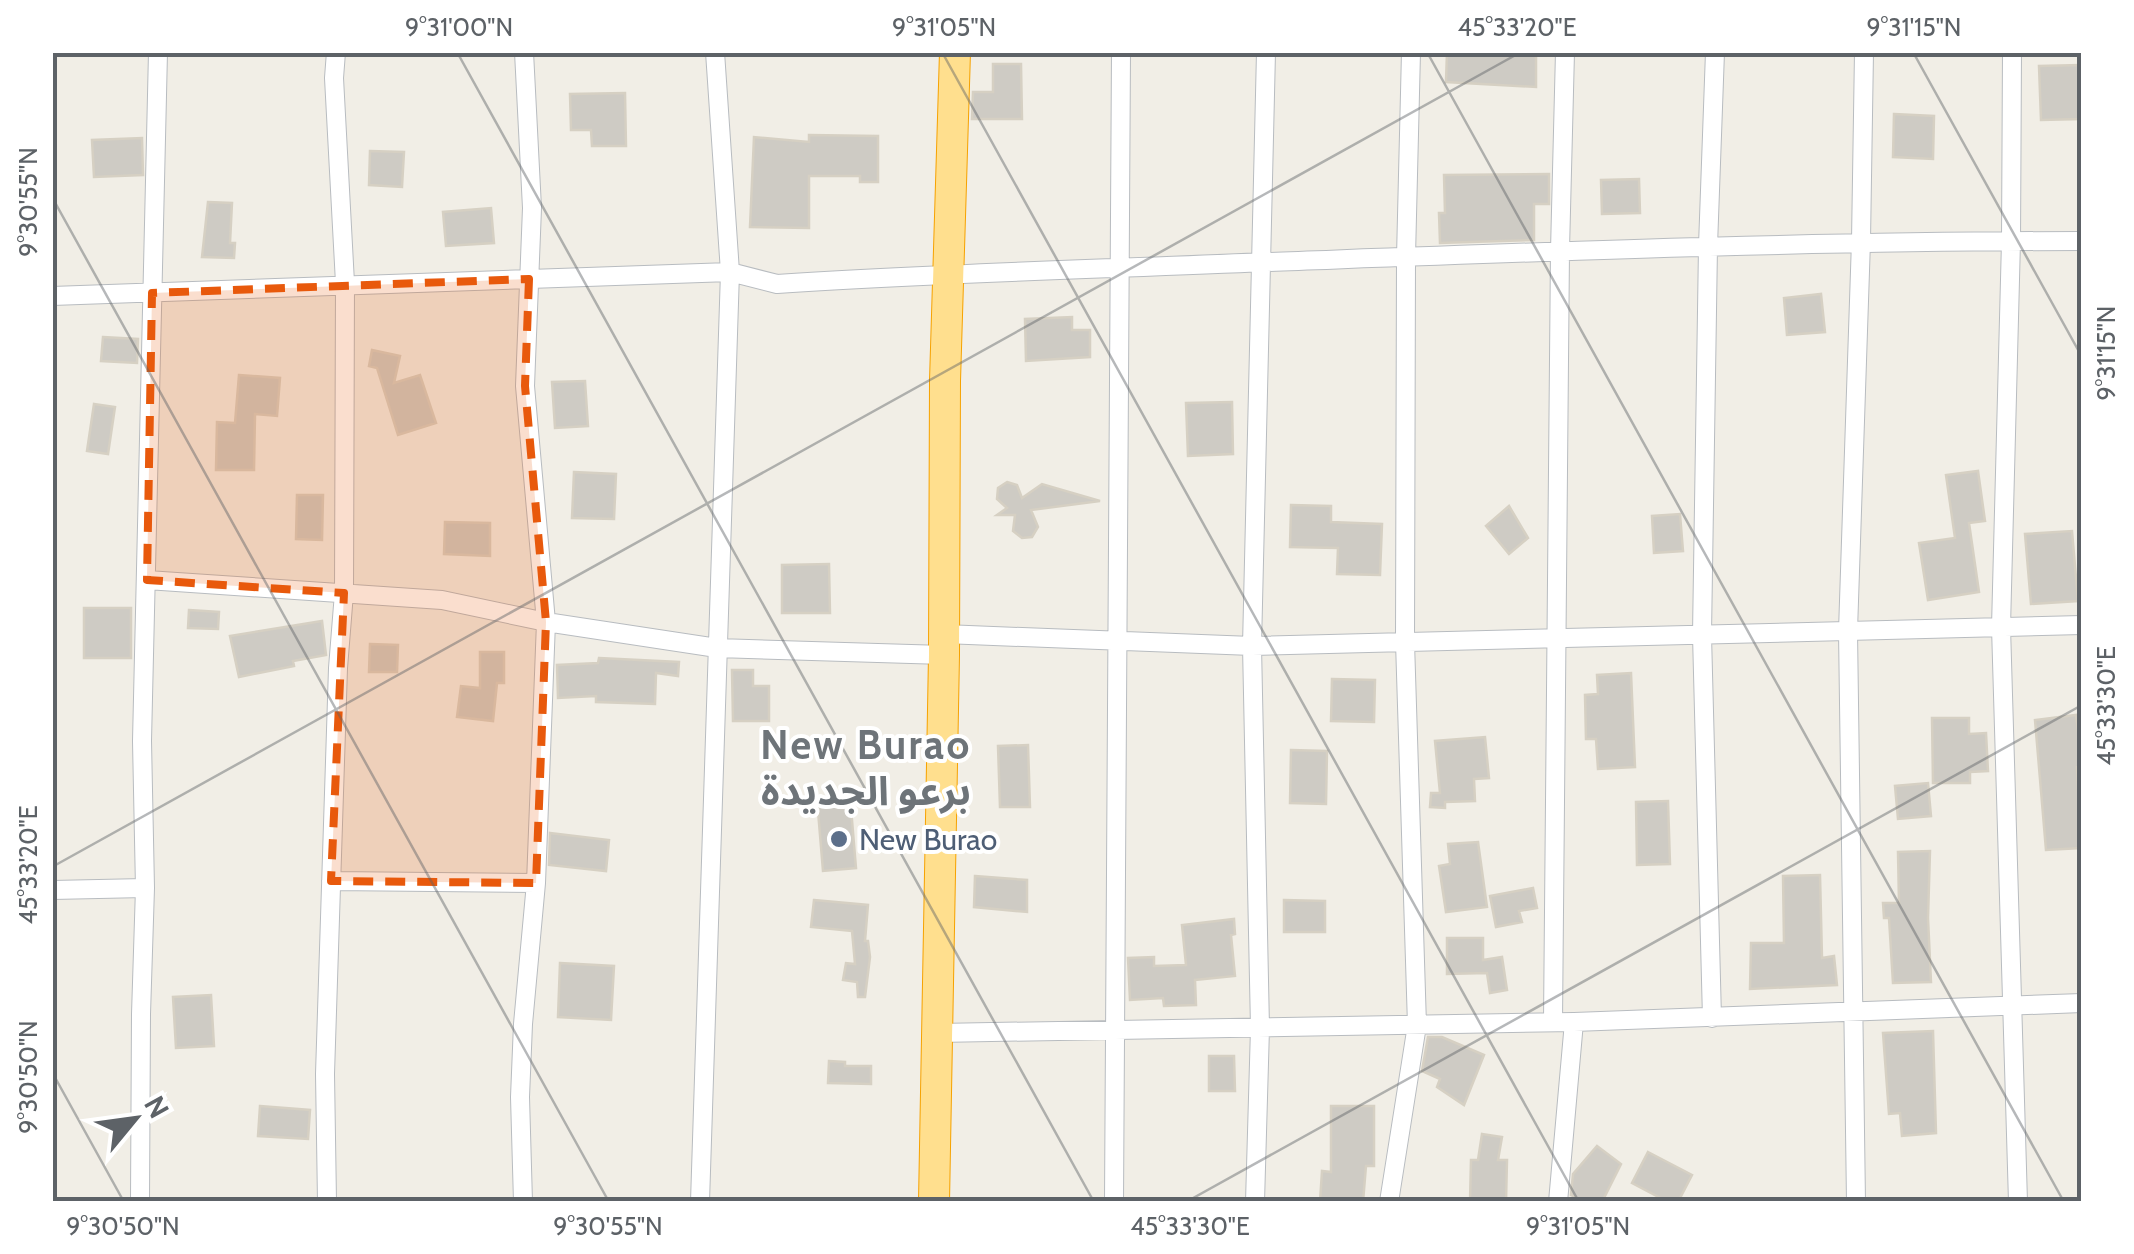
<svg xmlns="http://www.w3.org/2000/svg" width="2134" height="1254" font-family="Cabin,'Noto Sans Arabic',sans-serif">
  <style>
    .building { fill: #cecbc4; stroke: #d6d0c3; stroke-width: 2.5 }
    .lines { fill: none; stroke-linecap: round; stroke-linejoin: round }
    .street-casing { stroke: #b8bcc0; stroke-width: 20 }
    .highway-casing { stroke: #f6a200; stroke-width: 32 }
    .street { stroke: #fff; stroke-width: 18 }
    .highway { stroke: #ffdf8e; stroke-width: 30 }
    .marked { fill: #e8590c; fill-opacity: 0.2; stroke: #e8590c; stroke-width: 8; stroke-dasharray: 20 12; stroke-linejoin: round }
    .ticks { fill: none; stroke: #5d6267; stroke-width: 2.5; stroke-opacity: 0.45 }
    .service-dot { fill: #5c6f8a; stroke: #fff; stroke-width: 4 }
    .labels { text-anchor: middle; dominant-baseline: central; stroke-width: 8; stroke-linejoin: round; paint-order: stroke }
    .service-label { font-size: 30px; fill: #4e5e75; stroke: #fff; text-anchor: start }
    .district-label { font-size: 40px; font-weight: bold; letter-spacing: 2.5px; fill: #6e7479; stroke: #fff }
    .neatline { fill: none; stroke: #5d6267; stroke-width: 4 }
    .ticks-label { font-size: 25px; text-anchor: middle; fill: #5d6267 }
  </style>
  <rect width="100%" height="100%" fill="#f1eee6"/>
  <path class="building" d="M1447 52H1536V87L1446 82Z
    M993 64H1021L1022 119H972L973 92H993Z
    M2080 65 2082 119 2041 120 2039 66Z
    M625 93 626 146H592L591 130H571L570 94Z
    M1894 114 1934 116 1933 159 1893 157Z
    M809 135 878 136V182H860V176H809V228L750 227 754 137 809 142Z
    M142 138 143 175 94 177 92 140Z
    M370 151 404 152 402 187 369 185Z
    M1549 174V204H1534V240L1440 243 1439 213H1445L1444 175Z
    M1639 179 1640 213 1602 214 1601 180Z
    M208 202 232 203 230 243H235L234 258 202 257Z
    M491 208 494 243 446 246 443 212Z
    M1821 294 1825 332 1787 335 1784 298Z
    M1072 317V330H1090V357L1026 361 1025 319Z
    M103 337 138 339 137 363 101 361Z
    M372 350 400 356 394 383 420 375 436 423 398 435 377 368 369 366Z
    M239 375 280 378 277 416 255 414 254 470H216L217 422 235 423Z
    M585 381 588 426 555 428 552 382Z
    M1232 402 1233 454 1188 456 1186 403Z
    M94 404 115 407 108 454 87 451Z
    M1978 471 1985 521 1969 523 1979 592 1928 600 1919 543 1955 538 1946 475Z
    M574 472 616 474 614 519 572 518Z
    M1007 482 1017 485 1022 498 1042 484 1100 501 1031 510 1038 527 1032 537 1022 538 1013 531 1015 515H997L1007 508 997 499 998 488Z
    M297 495H323L322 540 296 539Z
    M1291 505 1331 506V522L1382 524 1380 575 1337 574 1338 548 1290 547Z
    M1509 506 1528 538 1509 554 1486 526Z
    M1680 514 1683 551 1654 553 1652 516Z
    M445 522 490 523V556L444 554Z
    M2072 531 2078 601 2031 604 2025 534Z
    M829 564 830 613H782V565Z
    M84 608H131V658H84Z
    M189 610 219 612 218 629 188 628Z
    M322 621 326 655 293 661 294 666 239 677 230 636Z
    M370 644 398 645 397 672H369Z
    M480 652H504V683H497L493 721 457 717 461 686 480 688Z
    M599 658 679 662 678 676 656 673 655 704 596 702V696L558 698 557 665 598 663Z
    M732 670H753V686H769V721H733Z
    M1631 673 1635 767 1598 769 1596 739H1586L1585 695 1598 694 1597 675Z
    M1332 679 1375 680 1374 722 1331 721Z
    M2076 715 2082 761V766L2077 767 2081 848 2046 850 2035 720Z
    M1932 718H1969V734L1986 733 1988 771 1970 772V783H1933Z
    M1485 737 1489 778 1474 779 1475 801 1445 802V808L1430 807 1431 793H1440L1435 741Z
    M1028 745 1030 807H1000L998 746Z
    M1291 750 1327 751 1326 804 1290 803Z
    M1928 783 1931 816 1898 819 1895 786Z
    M850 796 856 868 823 871 817 799Z
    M1668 801 1670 864 1637 865 1636 802Z
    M550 833 609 840 606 871 549 865Z
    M1478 842 1487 907 1446 912 1439 866 1450 864 1448 844Z
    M1930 851 1928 918 1931 982 1893 983 1889 918H1884L1883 903H1899L1898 852Z
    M1820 875 1822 958 1834 956 1837 985 1750 989 1751 943H1784L1783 876Z
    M975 876 1027 880V912L974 907Z
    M1533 888 1537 908 1519 911 1522 922 1496 927 1490 896Z
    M814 900 868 905 865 941H868L870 957 865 997H858L857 982 843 980 846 963 855 964 852 931 811 927Z
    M1284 900 1325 901V932H1284Z
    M1234 919 1235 934 1231 935 1235 976 1195 980 1196 1005 1164 1006 1163 998 1130 1000 1128 958 1154 957V966L1186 965 1182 925Z
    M1447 938H1483V960L1502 957 1507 990 1490 993 1487 973 1447 974Z
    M560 963 614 966 611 1020 558 1017Z
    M211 995 214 1046 176 1048 173 997Z
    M1933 1031 1936 1133 1902 1136 1900 1113 1889 1114 1883 1033Z
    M1428 1037H1442L1484 1055 1464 1105 1437 1087 1440 1079 1422 1071Z
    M1209 1056H1234L1235 1091H1209Z
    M829 1061 845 1062V1066H871V1084L828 1083Z
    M260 1106 310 1110 308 1139 258 1136Z
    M1331 1106H1374V1166H1366L1363 1202H1320L1322 1171 1331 1172Z
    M1482 1134 1502 1137 1498 1160H1507L1506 1202H1470L1471 1160H1478Z
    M1597 1146 1621 1164 1602 1202H1585L1571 1195 1573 1174Z
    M1648 1152 1692 1175 1678 1202H1668L1632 1183Z"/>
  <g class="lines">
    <defs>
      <path id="street" d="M2012 52 2011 241 2001 627 2018 1202
        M52 296 730 272 777 284C940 273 1104 269 1267 262 1539 252 1810 241 2082 241
        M147 580 442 600 546 622 717 648 944 655
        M944 634 1252 646 2082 625
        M331 881 536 883
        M52 890 145 888
        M1712 1018 1702 635 1708 246 1715 52
        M1553 1022 1560 250 1565 52
        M938 1033 1574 1022 2082 1003
        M140 1202 141 1014 145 888 142 741 158 52
        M327 1202 325 1074 338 668 344 593 345 283 334 78 336 52
        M523 1202 520 1097 523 1024 536 883 546 622 525 386 532 208 524 52
        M700 1202 730 272 715 52
        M1114 1202 1121 52
        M1255 1202 1260 1028 1252 646 1266 52
        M1389 1202 1417 1025 1405 642 1406 257 1411 52
        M1558 1202 1574 1022
        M1856 1202 1848 631 1861 241 1864 52"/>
      <path id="highway" d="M934 1202 944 655 945 381 955 52"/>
    </defs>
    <use href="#street" class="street-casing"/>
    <use href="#highway" class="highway-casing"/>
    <use href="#street" class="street"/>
    <use href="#highway" class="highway"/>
  </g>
  <path class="marked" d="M529 279 525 386 546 622 536 883 331 881 344 593 147 580 152 293Z"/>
  <path class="ticks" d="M457 52 1094 1202M942 52 1579 1202M1427 52 2064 1202M1913 52 2082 357M52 197 609 1202M52 867 1521 52M52 1072 124 1202M1186 1202 2082 705"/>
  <circle class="service-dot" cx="839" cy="839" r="10"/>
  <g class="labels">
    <g class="service-label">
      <text x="859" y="839">New Burao</text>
    </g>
    <g class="district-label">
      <text x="866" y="744">New Burao<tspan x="866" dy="46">برعو الجديدة</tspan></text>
    </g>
  </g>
  <rect width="2134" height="1254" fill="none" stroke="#ffffff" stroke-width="110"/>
  <g transform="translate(135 1119) rotate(61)" stroke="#ffffff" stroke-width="8" paint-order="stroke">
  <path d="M0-8L18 38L0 25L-18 38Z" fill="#5d6267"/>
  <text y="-15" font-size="28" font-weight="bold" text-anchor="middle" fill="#5d6267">N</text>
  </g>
  <rect x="55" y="55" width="2024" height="1144" class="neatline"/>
  <g class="ticks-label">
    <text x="459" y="36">9°31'00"N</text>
    <text x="944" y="36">9°31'05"N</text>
    <text x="1517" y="36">45°33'20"E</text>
    <text x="1914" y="36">9°31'15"N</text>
    <text transform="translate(28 202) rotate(-90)" y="9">9°30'55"N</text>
    <text transform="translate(2106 353) rotate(-90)" y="9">9°31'15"N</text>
    <text transform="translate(2106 706) rotate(-90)" y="9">45°33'30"E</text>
    <text transform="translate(28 865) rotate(-90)" y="9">45°33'20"E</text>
    <text transform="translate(28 1077) rotate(-90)" y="9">9°30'50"N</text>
    <text x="123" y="1235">9°30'50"N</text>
    <text x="608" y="1235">9°30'55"N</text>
    <text x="1190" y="1235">45°33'30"E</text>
    <text x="1578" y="1235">9°31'05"N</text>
  </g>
</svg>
